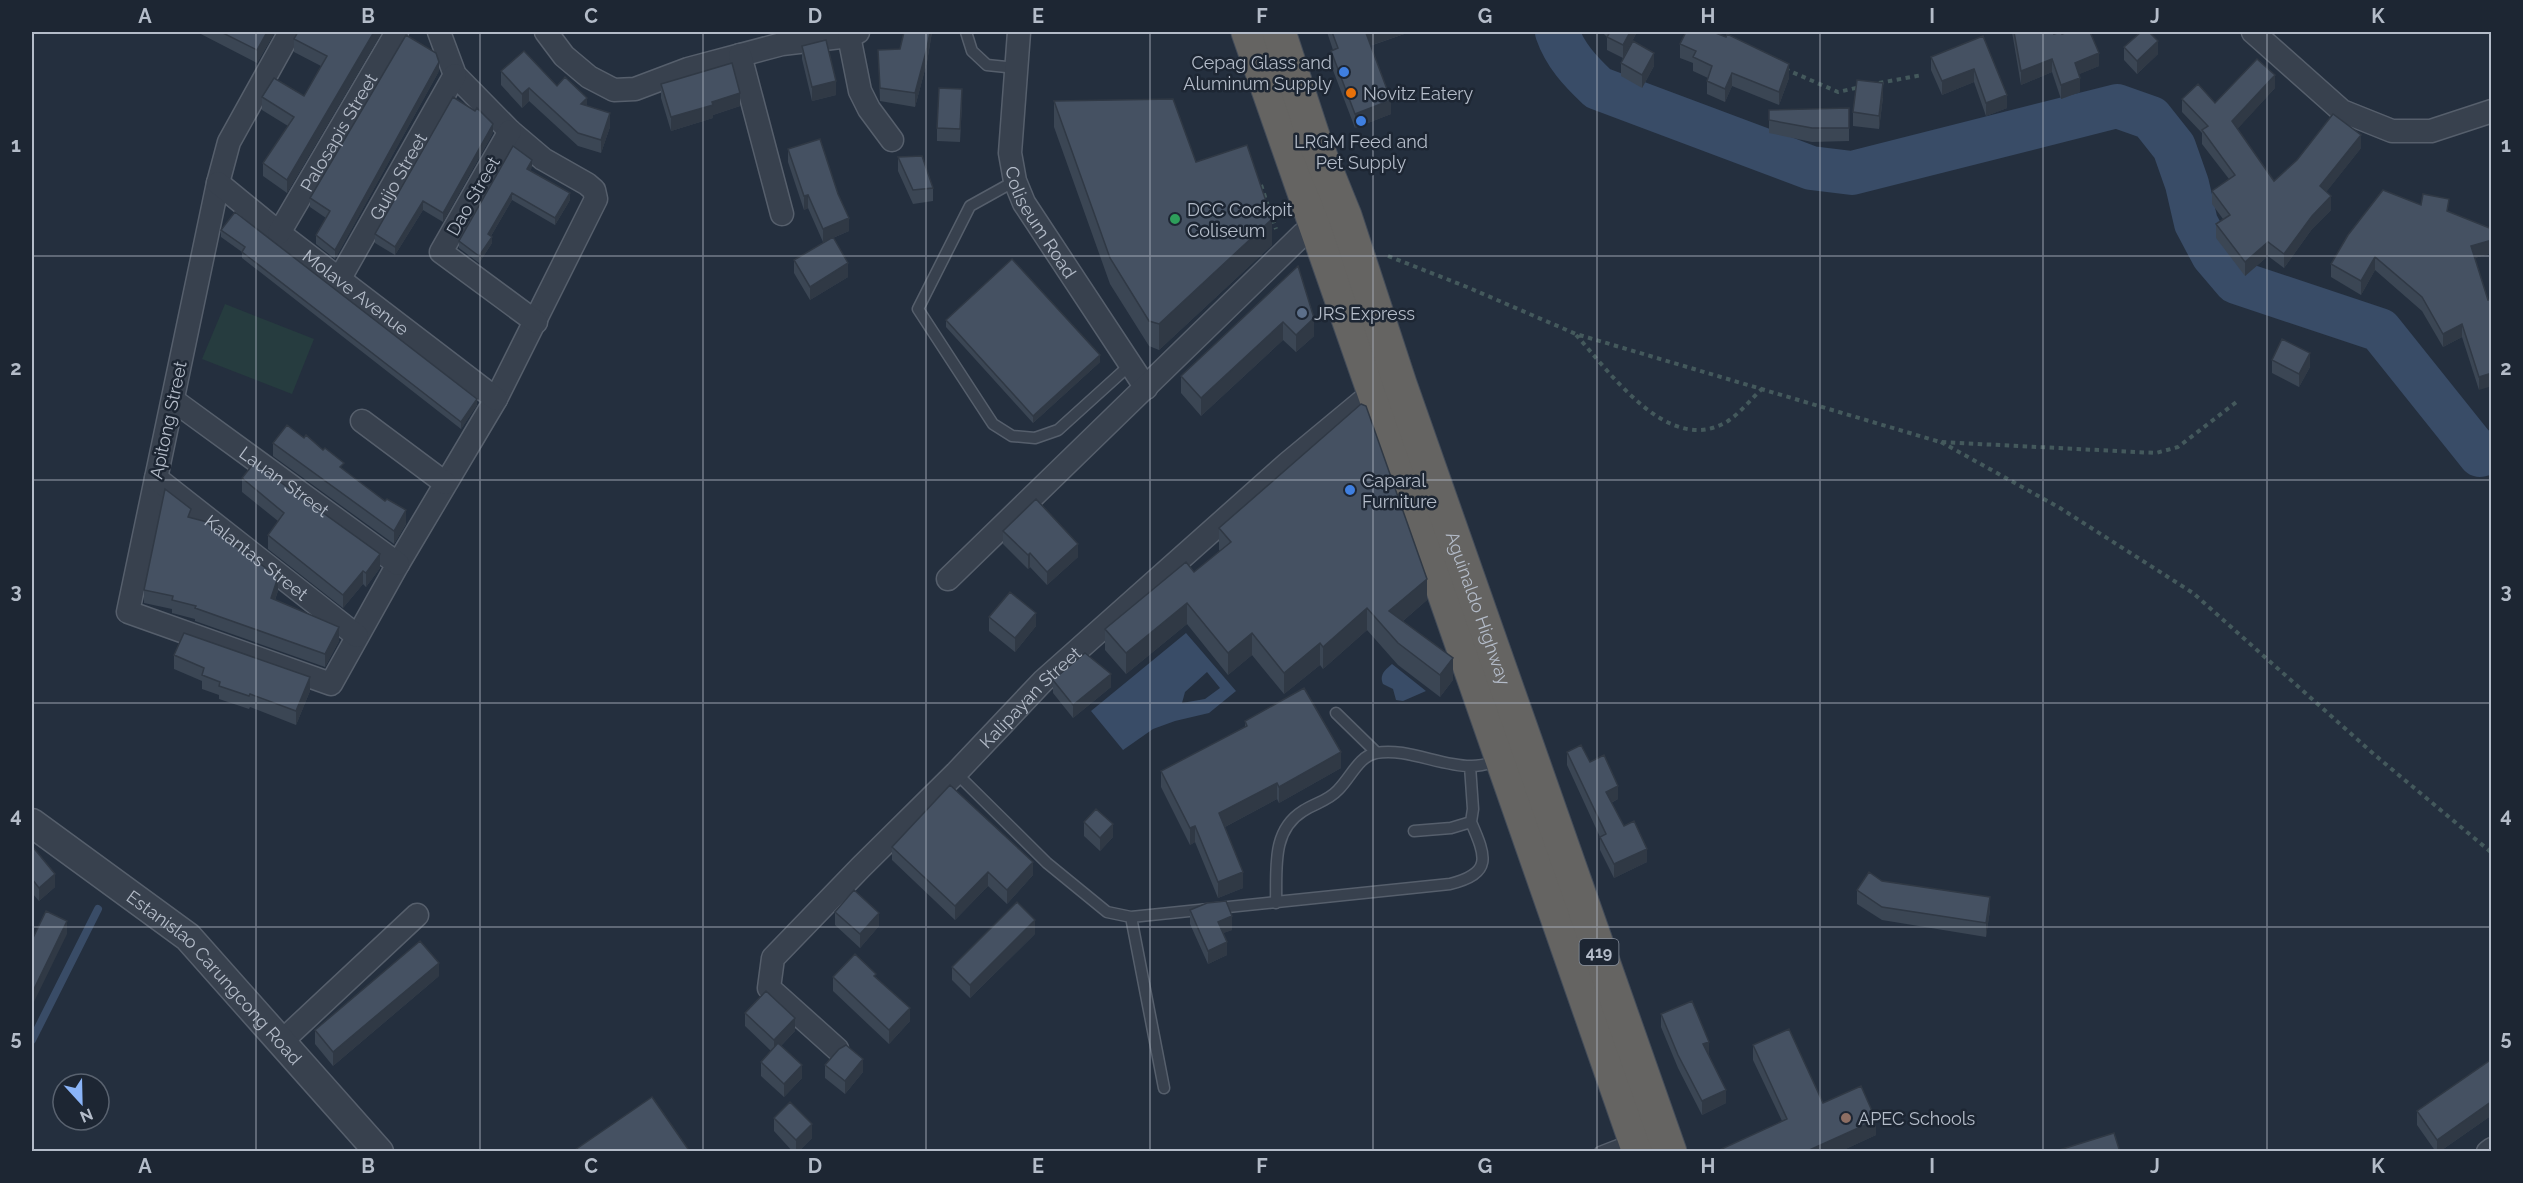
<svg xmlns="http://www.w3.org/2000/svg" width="2523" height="1183" font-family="Raleway,sans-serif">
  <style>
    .green { fill: #263c3f }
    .water { fill: #394c67; fill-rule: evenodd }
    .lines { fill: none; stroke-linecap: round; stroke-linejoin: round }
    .stream { stroke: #394c67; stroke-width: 8 }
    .river { stroke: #394c67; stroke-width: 44 }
    .service-casing { stroke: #565f6c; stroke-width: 13 }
    .minor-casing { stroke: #565f6c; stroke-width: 25 }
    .tertiary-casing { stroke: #565f6c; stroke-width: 31 }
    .trunk-casing { stroke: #434c59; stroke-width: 35 }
    .path { stroke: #44595c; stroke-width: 4; stroke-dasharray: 4.5 4.5; stroke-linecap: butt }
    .service { stroke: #38414e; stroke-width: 10 }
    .minor { stroke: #38414e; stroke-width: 22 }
    .tertiary { stroke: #38414e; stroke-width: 28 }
    .trunk { stroke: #656462; stroke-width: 33 }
    .wall { fill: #3b4654 }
    .shaded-wall { fill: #303945 }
    .building { fill: #455162; stroke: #303945; stroke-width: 1.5 }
    .grid { fill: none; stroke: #b4bcc9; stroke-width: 1.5; stroke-opacity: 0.55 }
    .shop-dot { fill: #3f7fe0; stroke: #1d2633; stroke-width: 2 }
    .food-dot { fill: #e8710a; stroke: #1d2633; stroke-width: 2 }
    .leisure-dot { fill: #2e9e5b; stroke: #1d2633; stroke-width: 2 }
    .service-dot { fill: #5c6f8a; stroke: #1d2633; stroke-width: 2 }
    .education-dot { fill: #8d6e63; stroke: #1d2633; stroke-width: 2 }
    .labels { text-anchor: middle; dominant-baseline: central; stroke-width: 5; stroke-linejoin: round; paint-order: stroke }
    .shield { fill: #1d2633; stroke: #878f9c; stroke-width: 1.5 }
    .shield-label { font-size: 16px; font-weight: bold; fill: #b4bcc9 }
    .poi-label { font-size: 18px; fill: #b4bcc9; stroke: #1d2633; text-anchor: start }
    .street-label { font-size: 18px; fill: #b4bcc9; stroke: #1d2633 }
    .neatline { fill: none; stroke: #b4bcc9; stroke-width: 2 }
    .grid-label { font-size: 20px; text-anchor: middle; font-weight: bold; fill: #b4bcc9 }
  </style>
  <rect width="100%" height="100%" fill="#242f3e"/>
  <path class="green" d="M225 304 314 339 292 394 202 359Z"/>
  <path class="water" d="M1186 633 1236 691 1209 713 1175 721 1153 729 1123 750 1091 711ZM1207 672 1220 688 1205 699 1182 703 1185 692Z
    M1392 664 1426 691 1403 701 1396 700 1393 689 1383 684C1379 675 1385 670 1392 664Z"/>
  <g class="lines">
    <path class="stream" d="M32 1040 98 909"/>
    <path class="river" d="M1557 32C1565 55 1580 71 1598 88L1811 168 1852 173 2117 106 2151 118 2174 147 2187 184 2196 223 2213 255 2236 282 2380 330 2480 455 2492 452"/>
    <defs>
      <path id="service" d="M966 32 972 51 987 65 1016 68
        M1015 181 970 206 918 309 993 424 1012 436 1035 438 1058 430 1131 364
        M1336 713 1377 753
        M956 773 1047 863 1107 912 1131 917 1450 884C1493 873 1486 857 1471 822
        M1414 831 1451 828 1471 822 1473 809 1470 766
        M1276 903C1277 869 1271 831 1303 811 1315 803 1328 801 1338 790 1351 777 1359 756 1376 753 1406 747 1442 767 1472 766 1481 766 1491 763 1499 761
        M1131 917 1164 1088
        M1600 1152 1631 1140"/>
      <g id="minor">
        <path d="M290 32 229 142 218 183 128 612 331 684 398 564 496 399 596 199 594 190 587 184 543 159 510 131 455 75 439 32"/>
        <path d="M546 32 564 56 589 77 614 90 635 89 688 69 782 44 849 36 858 32"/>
        <path id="s1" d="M1019 32 1010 153 1015 181 1024 203 1146 388"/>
        <path d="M2253 32 2342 111 2392 131H2431L2492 111"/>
        <path d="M849 36 860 91 869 109 892 140"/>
        <path d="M740 55 782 214"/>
        <path d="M510 131 441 252 536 322"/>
        <path id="s2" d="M218 183 279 233 496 399"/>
        <path id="s3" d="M279 233 397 32"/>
        <path id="s4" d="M340 278 455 75"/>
        <path id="s5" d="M173 400 398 564"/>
        <path d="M362 421 445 483"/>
        <path id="s6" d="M156 478 357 636"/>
        <path d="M948 579 1303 234 1329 222"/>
        <path d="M281 1042 417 915"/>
        <path id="s7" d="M837 1049 769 988 773 958 861 867 956 773 1043 681 1288 463 1364 400 1388 389"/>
        <path d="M2488 1152 2492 1149"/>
      </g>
      <g id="tertiary">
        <path id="s8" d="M32 823 188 937 379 1152"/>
      </g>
      <g id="trunk">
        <path d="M1248 32 1639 1152"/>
        <path id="s9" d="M1279 32 1315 142 1345 216 1400 384 1670 1152"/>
      </g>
    </defs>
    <use href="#service" class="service-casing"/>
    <use href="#minor" class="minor-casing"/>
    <use href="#tertiary" class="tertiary-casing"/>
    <use href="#trunk" class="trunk-casing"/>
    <path class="path" d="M1785 69 1838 92 1860 87
      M1879 83 1922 75
      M1261 185 1276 229
      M1388 256 1467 287 1576 334 1940 442 2156 453 2178 447 2239 400
      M1576 335C1610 372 1669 458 1728 421 1740 413 1751 399 1762 389
      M1941 442 2060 508 2193 593 2376 756 2492 853"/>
    <use href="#service" class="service"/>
    <use href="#minor" class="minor"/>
    <use href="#tertiary" class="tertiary"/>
    <use href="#trunk" class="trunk"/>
  </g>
  <path class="wall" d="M197 32H275L257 63Z
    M298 32H382L287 193 263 176V163L288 126 262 110V97L304 96 321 66 294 52V39Z
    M904 32H932L927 62 915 107 880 101 878 50 900 49Z
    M1327 32H1410L1370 46 1391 114 1355 128 1331 65V51L1333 50Z
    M1602 32H1637L1627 51 1654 66 1642 88 1621 76V63L1623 58 1607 50V37Z
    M2012 32H2054V34H2062L2099 66 2079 74 2080 92 2061 99 2052 72 2021 85Z
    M1983 36 2007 108 1986 116 1974 82 1942 95 1931 70V57Z
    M1680 44 1789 78 1779 105 1732 86 1725 102 1707 94V81L1708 78 1693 71V63L1680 58Z
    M802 46 836 95 812 101 802 59Z
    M2124 47 2158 54 2137 74 2124 60Z
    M439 71 335 259 316 244V235L326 218 310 207V198Z
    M501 71 587 106 610 127 601 153 578 146 529 101 522 108 501 85Z
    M661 84 740 106 713 115V118L671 131 661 98Z
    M2275 88 2237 129 2274 181 2361 148 2326 192 2331 210 2312 229 2284 268 2268 256 2245 276 2216 238V224L2223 219 2212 204V191L2229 179 2202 144V133L2182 112V99L2215 103Z
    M1883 97 1879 129 1853 126V112Z
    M1054 101 1272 245 1159 350 1149 346 1110 284 1054 127Z
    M962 102 960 142 937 141V128Z
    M1849 108V141L1812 142 1769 133V120Z
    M493 133 443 222 423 210 395 255 375 243V234Z
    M788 149 849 231 833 238 848 277 810 300 794 273V260L827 241 823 242 808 208 804 210 788 162Z
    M898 157 933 188V201L913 204 898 171Z
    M532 167 530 171 570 200 555 225 512 200 491 236 492 243 479 263 459 248V241Z
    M2421 205 2449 211 2492 253 2475 258 2488 300 2479 390 2462 337 2443 347 2422 311 2375 270 2361 295 2331 277V264Z
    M221 230 477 405 461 429 242 258V252L221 237Z
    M1298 266 1314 336 1296 352 1283 340 1201 416 1181 393V376Z
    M946 320 1100 362 1033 423 946 327Z
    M2272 360 2310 367 2299 387 2272 373Z
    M273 443 344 470 406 524 394 544 273 456Z
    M242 478 380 568 366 587 363 584 343 608 268 549V535L278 521 242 492Z
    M191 518 278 591 275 600 339 641 325 667 195 621V619L172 613V609L144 603V590Z
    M1219 528 1427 600 1403 621 1453 680 1440 697 1398 665 1367 630 1323 669 1320 665 1284 694 1252 655 1228 675 1187 624 1126 674 1105 650V629L1194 572 1220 551 1219 550Z
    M1003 531 1078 557 1047 585 1030 567 1028 569 1003 544Z
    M989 617 1036 626 1015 652 989 631Z
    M174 655 310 691 296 725 250 707 249 709 219 699V695L202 689V681L174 669Z
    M1053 680 1111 687 1073 718 1053 693Z
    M1245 721 1341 768 1279 803 1277 799 1225 827 1243 888 1218 898 1195 842 1190 845 1161 787V771L1245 727Z
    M1567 752 1590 762 1618 799 1611 803 1624 826 1647 862 1614 878 1600 850V837L1567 765Z
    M1084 822 1113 837 1100 851 1084 836Z
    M32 846 55 887 39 901 32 893Z
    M892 847 1033 875 1007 904 988 886 955 920 892 860Z
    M1882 881 1990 910 1986 937 1882 920 1857 904V890Z
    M1190 910 1232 930 1223 933 1227 955 1208 964 1190 924Z
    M835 912 879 926 860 948 835 925Z
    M1035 934 970 998 952 980V967Z
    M439 976 333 1066 315 1044V1030Z
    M833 977H876L910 1021 889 1044 833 991Z
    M745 1013 795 1031 781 1046 802 1078 784 1097 761 1076V1062L771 1051 745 1026Z
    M1661 1014 1709 1055 1726 1103 1702 1115 1678 1068 1661 1027Z
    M1753 1045 1823 1103 1876 1135 1839 1152H1715L1782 1121 1753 1060Z
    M825 1065 863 1072 845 1094 825 1078Z
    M2417 1111 2492 1115 2439 1152H2436L2417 1125Z
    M774 1118 812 1138 798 1152H793L774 1131Z"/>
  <path class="shaded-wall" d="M267 32H275L257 63V50Z
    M374 32H382L287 193V180Z
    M930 32H932L927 62 915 107V93Z
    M1371 32H1410L1366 47V33Z
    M1630 32H1637L1623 58V45Z
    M2158 41V54L2137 74V61Z
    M1654 53V66L1642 88V75Z
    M2099 53V66L2075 76V63Z
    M2052 59V72L2021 85V71Z
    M439 62V71L335 259V250Z
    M1789 64V78L1779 105V92Z
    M1974 69V82L1942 95V81Z
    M1732 73V86L1725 102V89Z
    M2275 75V88L2232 135V121Z
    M2080 78V92L2061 99V85Z
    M836 81V95L812 101V87Z
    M1883 83V97L1879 129V116Z
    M529 88V101L522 108V94Z
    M740 93V106L713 115V118L671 131V117L712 102Z
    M2007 95V108L1986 116V103Z
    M587 98V111L581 104Z
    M1391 100V114L1355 128V114Z
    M610 113V127L601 153V140Z
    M493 124V133L443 222V213Z
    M2361 135V148L2320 200V186Z
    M532 160V167L527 176V169Z
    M512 193V200L488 241V234Z
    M570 193V200L555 225V218Z
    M808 195V208L804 210V196Z
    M2331 196V210L2312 229 2284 268V254L2312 216Z
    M423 201V210L395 255V247Z
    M849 218V231L823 242V229Z
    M1272 219V245L1159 350V324Z
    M492 237V243L479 263V256Z
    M2492 240V253L2471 259V246Z
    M2268 242V256L2245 276V262Z
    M2375 257V270L2361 295V281Z
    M848 263V277L810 300V287Z
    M1314 318V336L1296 352V335Z
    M1283 322V340L1201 416V398Z
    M2462 324V337L2443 347V334Z
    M2310 353V367L2299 387V374Z
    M1100 355V362L1033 423V416Z
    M2492 373V386L2479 390V377Z
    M477 399V405L461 429V422Z
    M406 510V524L394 544V531Z
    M1078 544V557L1047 585V572Z
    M1030 553V567L1028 569V555Z
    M380 554V568L366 587V573Z
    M363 571V584L343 608V595Z
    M278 577V591L271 611V598Z
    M1427 579V600L1389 633V611Z
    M1187 603V624L1126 674V653Z
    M1367 608V630L1323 669V647Z
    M1036 613V626L1015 652V638Z
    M339 627V641L325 667V654Z
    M1252 633V655L1228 675V653Z
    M1320 643V665L1284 694V673Z
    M1453 658V680L1440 697V675Z
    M1111 674V687L1073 718V705Z
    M310 677V691L296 725V711Z
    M1341 752V768L1279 803V787Z
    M1277 783V799L1219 830V813Z
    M1618 786V799L1606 805V792Z
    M1113 824V837L1100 851V838Z
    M1195 826V842L1190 845V828Z
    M1647 849V862L1614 878V864Z
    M1033 862V875L1007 904V890Z
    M988 872V886L955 920V906Z
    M1243 872V888L1218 898V882Z
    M55 874V887L39 901V888Z
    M1990 897V910L1986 937V923Z
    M879 913V926L860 948V934Z
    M1232 916V930L1218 935V922Z
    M1035 920V934L970 998V985Z
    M67 921V934L32 1006V993Z
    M1227 942V955L1208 964V951Z
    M439 963V976L333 1066V1052Z
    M910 1008V1021L889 1044V1030Z
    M795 1018V1031L774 1053V1040Z
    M1709 1042V1055L1703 1044Z
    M863 1059V1072L845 1094V1081Z
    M802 1065V1078L784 1097V1084Z
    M1726 1090V1103L1702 1115V1101Z
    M2492 1101V1115L2439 1152H2437V1140Z
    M1876 1120V1135L1839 1152H1805Z
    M812 1124V1138L798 1152H796V1140Z"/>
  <path class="building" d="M221 32H267L257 50Z
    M298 32H374L287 180 263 163 294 117 262 97 274 78 304 96 327 56 294 39Z
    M904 32H930L927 48 915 93 880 88 878 50 900 49Z
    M1332 32H1371L1366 33 1391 100 1355 114 1331 51 1338 48Z
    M1610 32H1630L1623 45 1607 37Z
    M1686 32H1713L1726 37 1727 34 1789 64 1779 92 1732 73 1725 89 1707 81 1712 66 1693 57 1696 51 1680 44Z
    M2014 32H2054V34L2061 32 2062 34 2068 32H2090L2099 53 2075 63 2080 78 2061 85 2052 59 2021 71Z
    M2141 32H2149L2158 41 2137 61 2124 47Z
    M406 35 436 53 439 62 335 250 316 235 330 211 310 198Z
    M1983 36 2007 95 1986 103 1974 69 1942 81 1931 57Z
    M826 40 836 81 812 87 802 46Z
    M1633 41 1654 53 1642 75 1621 63Z
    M524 51 557 86 565 77 587 98 581 104 610 113 601 140 578 133 529 88 522 94 501 71Z
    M2257 59 2275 75 2232 121 2274 181 2297 160 2333 114 2361 135 2320 186 2331 196 2312 216 2284 254 2268 242 2245 262 2216 224 2230 215 2212 191 2235 175 2202 130 2208 126 2182 99 2198 84 2215 103Z
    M732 63 740 93 712 102 713 105 671 117 661 84Z
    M1857 80 1883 83 1879 116 1853 112Z
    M939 88 962 89 960 129 937 128Z
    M453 97 475 111 477 108 493 124 443 213 423 201 395 247 375 234Z
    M1173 99 1196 162 1247 145 1272 219 1159 324 1149 321 1110 258 1054 101Z
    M1849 108V128H1812L1769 120V110Z
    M820 139 838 194 849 218 823 229 808 195 804 196 788 149Z
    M513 146 532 160 527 169 570 193 555 218 512 193 488 234 492 237 479 256 459 241Z
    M922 156 933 188 913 190 898 157Z
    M2383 190 2421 205 2423 194 2449 199 2447 211 2492 229V240L2471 246 2488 300 2492 299V373L2479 377 2462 324 2443 334 2422 297 2375 257 2361 281 2331 264 2348 235Z
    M235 212 477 399 461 422 242 252 245 247 221 230Z
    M833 237 848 263 810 287 794 260Z
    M1012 259 1100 355 1033 416 946 320Z
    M1298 266 1314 318 1296 335 1283 322 1201 398 1181 376Z
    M2282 339 2310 353 2299 374 2272 360Z
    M1361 404 1366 406 1427 579 1389 611 1453 658 1440 675 1398 643 1367 608 1323 647 1320 643 1284 673 1252 633 1228 653 1187 603 1126 653 1105 629 1186 562 1194 572 1231 542 1219 528Z
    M287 425 304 438 306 435 323 450 325 448 344 463 340 467 385 501 387 499 406 510 394 531 273 443Z
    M254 463 380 554 366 573 363 571 343 595 268 535 284 513 242 478Z
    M165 489 191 509 188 517 207 522 222 536 278 577 271 598 339 627 325 654 195 608 196 606 172 600 173 596 144 590Z
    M1036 499 1078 544 1047 572 1030 553 1028 555 1003 531Z
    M1010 592 1036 613 1015 638 989 617Z
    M184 633 310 677 296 711 250 694 249 696 219 686 220 682 202 675 204 668 174 655Z
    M1085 653 1111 674 1073 705 1053 680Z
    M1304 688 1341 752 1279 787 1277 783 1219 813 1243 872 1218 882 1195 826 1190 828 1161 771 1247 726 1245 721Z
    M1581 745 1590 762 1604 755 1618 786 1606 792 1624 826 1634 821 1647 849 1614 864 1600 837 1606 834 1567 752Z
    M950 785 1033 862 1007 890 988 872 955 906 892 847Z
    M1096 809 1113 824 1100 838 1084 822Z
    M32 846 55 874 39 888 32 879Z
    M1869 872 1882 881 1990 897 1986 923 1882 907 1857 890Z
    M854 890 879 913 860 934 835 912Z
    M1226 901 1232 916 1218 922 1227 942 1208 951 1190 910 1207 903Z
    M1017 902 1035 920 970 985 952 967Z
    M46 911 67 921 32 993V940Z
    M420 941 439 963 333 1052 315 1030Z
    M855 954 876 974 874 976 910 1008 889 1030 833 977Z
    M766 991 795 1018 774 1040 745 1013Z
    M1692 1001 1709 1042 1703 1044 1726 1090 1702 1101 1678 1055 1661 1014Z
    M1789 1029 1823 1103 1861 1086 1876 1120 1805 1152H1715L1787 1119 1753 1045Z
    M778 1043 802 1065 784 1084 761 1062Z
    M846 1045 863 1059 845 1081 825 1065 839 1049Z
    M2492 1059V1101L2437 1140 2417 1111Z
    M652 1097 688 1149 685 1152H572Z
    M790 1102 812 1124 796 1140 774 1118Z
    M2114 1133 2120 1152H2055L2056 1151Z"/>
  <path class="grid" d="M256 32V1152M480 32V1152M703 32V1152M926 32V1152M1150 32V1152M1373 32V1152M1597 32V1152M1820 32V1152M2043 32V1152M2267 32V1152M32 256H2492M32 480H2492M32 703H2492M32 927H2492"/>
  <g class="shop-dot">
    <circle cx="1344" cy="72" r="6"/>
    <circle cx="1361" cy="121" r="6"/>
    <circle cx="1350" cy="490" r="6"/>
  </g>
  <circle class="food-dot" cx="1351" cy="93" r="6"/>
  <circle class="leisure-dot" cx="1175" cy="219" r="6"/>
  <circle class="service-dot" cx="1302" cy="313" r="6"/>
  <circle class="education-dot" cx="1846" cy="1118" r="6"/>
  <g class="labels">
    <rect class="shield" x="1579.5" y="939" width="39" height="26" rx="4.5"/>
    <g class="shield-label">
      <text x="1599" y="952">419</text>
    </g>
    <g class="poi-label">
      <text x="1332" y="62" text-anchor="end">Cepag Glass and<tspan x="1332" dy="21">Aluminum Supply</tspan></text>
      <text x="1363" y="93">Novitz Eatery</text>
      <text x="1361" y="141" text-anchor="middle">LRGM Feed and<tspan x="1361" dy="21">Pet Supply</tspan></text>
      <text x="1187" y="209">DCC Cockpit<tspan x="1187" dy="21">Coliseum</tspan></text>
      <text x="1314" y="313">JRS Express</text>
      <text x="1362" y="480">Caparal<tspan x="1362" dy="21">Furniture</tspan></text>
      <text x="1858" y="1118">APEC Schools</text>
    </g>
    <g class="street-label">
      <text stroke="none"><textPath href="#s3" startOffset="117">Palosapis Street</textPath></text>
      <text stroke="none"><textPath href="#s4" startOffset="117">Guijo Street</textPath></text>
      <text transform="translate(473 196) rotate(-60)">Dao Street</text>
      <text stroke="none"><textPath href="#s1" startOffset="198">Coliseum Road</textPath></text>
      <text stroke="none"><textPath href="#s2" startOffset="176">Molave Avenue</textPath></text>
      <text transform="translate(168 420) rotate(-78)">Apitong Street</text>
      <text stroke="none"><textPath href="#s5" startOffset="138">Lauan Street</textPath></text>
      <text stroke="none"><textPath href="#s6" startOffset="128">Kalantas Street</textPath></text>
      <text stroke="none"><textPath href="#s9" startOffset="610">Aguinaldo Highway</textPath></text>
      <text stroke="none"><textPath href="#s7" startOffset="488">Kalipayan Street</textPath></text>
      <text stroke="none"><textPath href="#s8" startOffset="240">Estanislao Carungcong Road</textPath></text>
    </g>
  </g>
  <rect width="2523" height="1183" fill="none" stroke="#1d2633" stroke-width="66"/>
  <g transform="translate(81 1102) rotate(158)"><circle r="28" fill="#1d2633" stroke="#59626f" stroke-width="1.5"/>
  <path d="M0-4.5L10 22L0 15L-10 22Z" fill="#8ab4f8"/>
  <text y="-9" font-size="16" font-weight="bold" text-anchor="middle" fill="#b4bcc9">N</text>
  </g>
  <rect x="33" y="33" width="2457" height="1117" class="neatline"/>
  <g class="grid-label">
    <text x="145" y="23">A</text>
    <text x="368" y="23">B</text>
    <text x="591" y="23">C</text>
    <text x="815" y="23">D</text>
    <text x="1038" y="23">E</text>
    <text x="1262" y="23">F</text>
    <text x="1485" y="23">G</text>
    <text x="1708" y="23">H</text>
    <text x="1932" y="23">I</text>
    <text x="2155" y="23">J</text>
    <text x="2378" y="23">K</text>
    <text x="16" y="152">1</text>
    <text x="2506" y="152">1</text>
    <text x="16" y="375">2</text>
    <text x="2506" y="375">2</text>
    <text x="16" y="598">3</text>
    <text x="2506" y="598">3</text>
    <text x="16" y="822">4</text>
    <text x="2506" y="822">4</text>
    <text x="16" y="1045">5</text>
    <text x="2506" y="1045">5</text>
    <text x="145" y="1173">A</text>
    <text x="368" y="1173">B</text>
    <text x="591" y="1173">C</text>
    <text x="815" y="1173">D</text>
    <text x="1038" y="1173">E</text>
    <text x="1262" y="1173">F</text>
    <text x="1485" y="1173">G</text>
    <text x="1708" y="1173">H</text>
    <text x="1932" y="1173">I</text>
    <text x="2155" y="1173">J</text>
    <text x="2378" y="1173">K</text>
  </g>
</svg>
